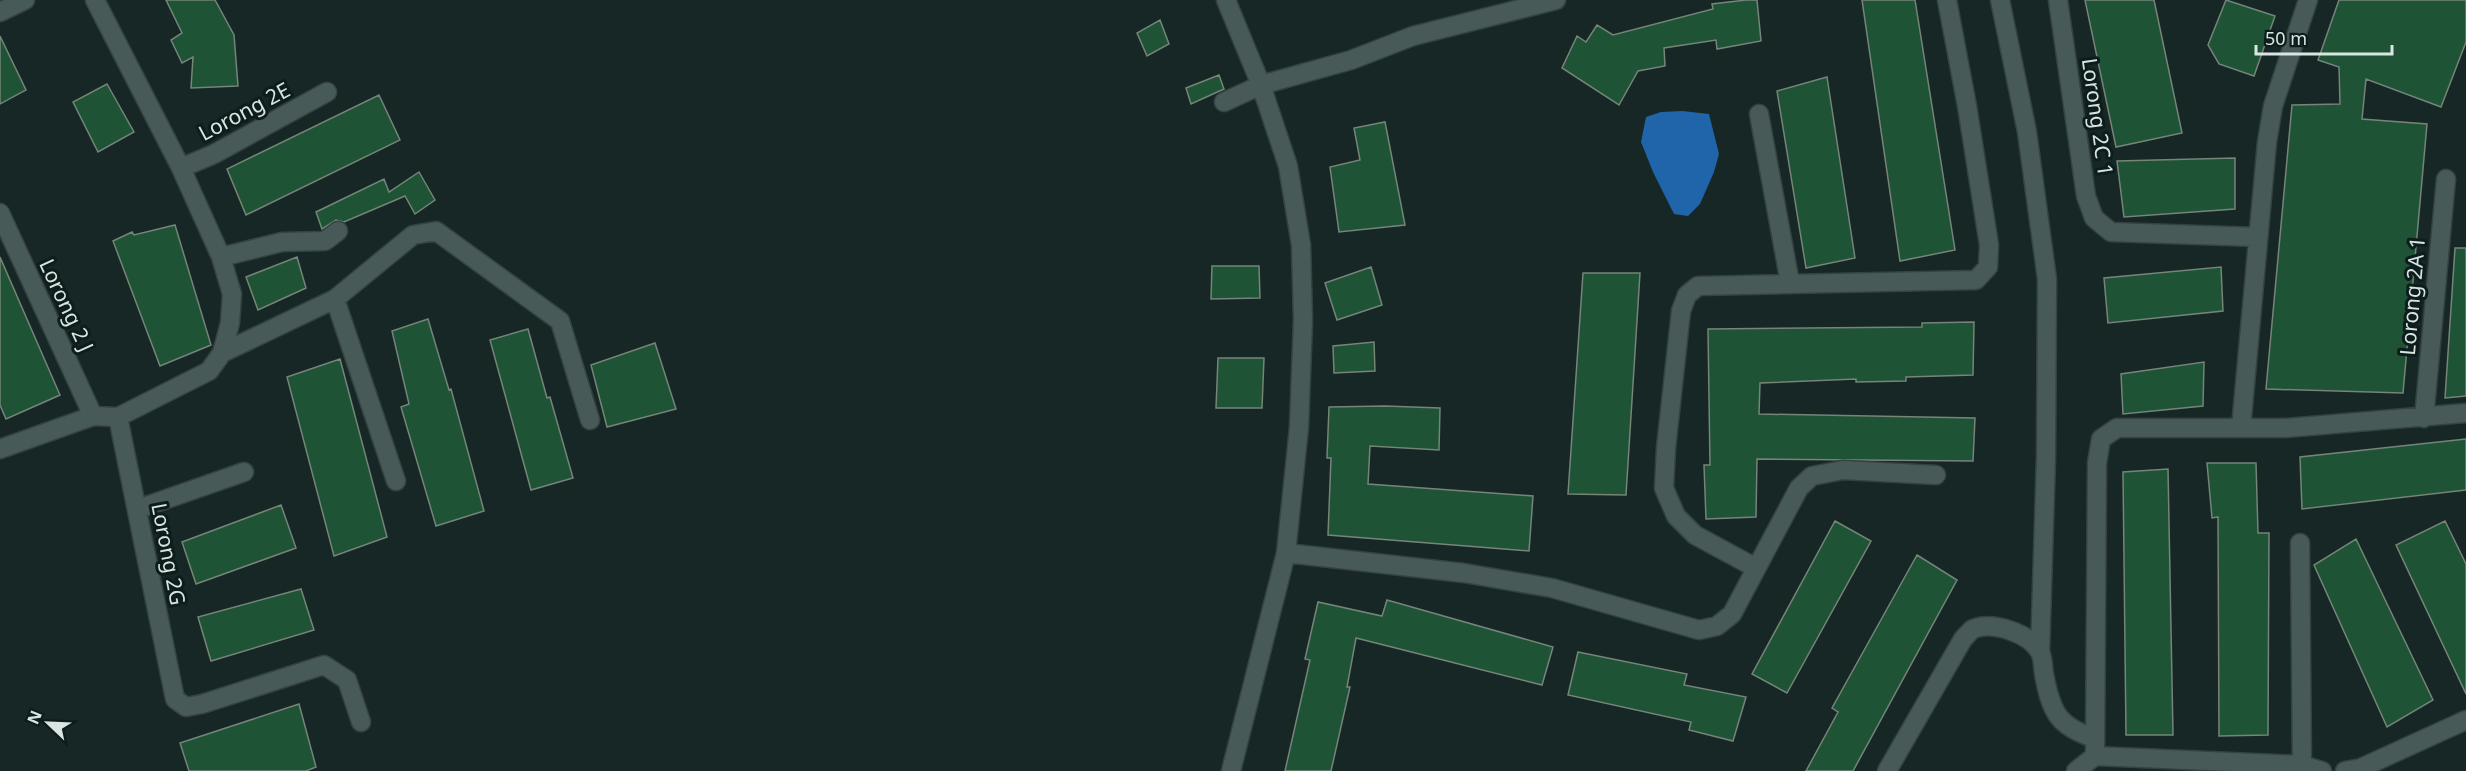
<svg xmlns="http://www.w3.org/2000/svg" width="2466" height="771" font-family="'Noto Sans',sans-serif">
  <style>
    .water { fill: #2064a9 }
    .building { fill: #1e5335; stroke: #76847a; stroke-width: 1.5 }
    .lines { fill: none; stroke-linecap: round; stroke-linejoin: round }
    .minor-casing { stroke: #364241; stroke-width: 21 }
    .minor { stroke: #485a58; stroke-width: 18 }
    .labels { text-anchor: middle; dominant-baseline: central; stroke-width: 6; stroke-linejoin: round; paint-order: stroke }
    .street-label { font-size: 21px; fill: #dae5e3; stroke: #0d1d1b }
  </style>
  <rect width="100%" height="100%" fill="#162725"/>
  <path class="water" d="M1682 111 1709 114 1719 154 1714 172 1700 204 1688 216 1674 214 1653 172 1641 142 1646 117 1661 112Z"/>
  <path class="building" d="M166 0H215L234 35 238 86 191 88 193 57 182 63 171 40 182 33Z
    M1746 0H1757L1761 41 1717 49 1716 40 1664 48 1665 66 1638 71 1619 105 1562 68 1577 36 1586 42 1597 25 1613 35 1713 9 1712 4Z
    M1862 0H1915L1955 250 1900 261Z
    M2085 0H2154L2182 133 2116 147Z
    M2226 0 2275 16 2254 76 2219 64 2208 45Z
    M2339 0H2466V42L2441 107 2366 79 2362 119 2427 124 2403 393 2266 389 2292 105 2340 104 2339 67 2318 60Z
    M1160 20 1169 44 1147 56 1137 33Z
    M0 36 26 90 0 104Z
    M1219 75 1224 89 1191 104 1186 88Z
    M1827 77 1855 258 1806 268 1777 91Z
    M107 84 134 132 98 152 73 102Z
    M379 95 400 140 246 215 227 169Z
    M1385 122 1405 225 1339 232 1330 167 1360 160 1354 128Z
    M2235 158V209L2124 217 2117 161Z
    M419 172 435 200 415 214 405 196 344 222 336 220 322 229 316 212 384 179 389 192Z
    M175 225 211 345 160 366 113 241 132 232 134 235Z
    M2455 248H2466V396L2445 398Z
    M0 257 60 395 6 419 0 405Z
    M297 257 306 288 258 310 246 277Z
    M1212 266H1259L1260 298 1211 299Z
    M1371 267 1382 305 1337 320 1325 283Z
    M2221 267 2223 311 2108 323 2104 278Z
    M1583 273H1640L1626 495 1568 494Z
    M428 319 449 390 451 389 484 511 436 526 401 407 409 404 392 331Z
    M1974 322 1973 375 1906 377V381L1856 382V379L1760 383 1759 414 1975 418 1973 461 1757 459 1756 517 1706 519 1704 465H1710L1708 329 1922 327V323Z
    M528 329 547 398 550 397 573 478 531 490 490 340Z
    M1374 342 1375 371 1334 373 1333 346Z
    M655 343 676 409 607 427 591 365Z
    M1218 358H1264L1262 408H1216Z
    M340 359 387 537 334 556 287 377Z
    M2204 362 2203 406 2123 414 2121 374Z
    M1385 406 1440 408 1439 450 1370 446 1368 484 1533 496 1529 551 1328 535 1331 458H1327L1329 407Z
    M2466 439V490L2302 509 2300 457Z
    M2207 463H2256L2258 533H2269L2268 735 2219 736 2218 517 2212 518Z
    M2168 469 2173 735H2126L2123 472Z
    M281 505 296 548 196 584 182 542Z
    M1835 521 1871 541 1787 693 1752 674Z
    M2445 521 2466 564V694L2396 545Z
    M2356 539 2433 700 2387 727 2314 565Z
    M1917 555 1957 580 1853 771H1806L1838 712 1832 708Z
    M301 589 314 630 211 661 198 617Z
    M1387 600 1553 647 1542 685 1356 638 1347 687H1350L1331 771H1285L1310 660 1305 659 1318 602 1382 616Z
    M1578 652 1687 674 1684 685 1746 697 1733 741 1689 730 1691 722 1568 695Z
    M299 704 316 767 306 771H189L180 743Z"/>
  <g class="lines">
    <defs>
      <path id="minor" d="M1226 0 1261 85 1288 166 1301 245 1303 320 1299 427 1286 553 1231 771
        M2000 0 2027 132 2047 279 2046 457 2040 652
        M2058 0 2086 196 2094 218 2111 232 2257 237
        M0 12 25 0
        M1224 102 1261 85 1351 60 1413 36 1556 0
        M1759 114 1790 283
        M181 168 214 154 327 92
        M0 213 93 416
        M221 257 282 242 325 241 338 231
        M335 299 396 481
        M222 353 335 299 413 235 436 231 560 321 590 420
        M118 417 175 699 186 707 202 704 324 665 347 680 361 722
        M2424 418 2446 179
        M2241 428 2267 142 2273 106 2308 0
        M0 449 93 416 118 417 209 371 222 353 230 323 232 294 221 257 181 168 95 0
        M138 509 244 472
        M2300 543 2302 771
        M1286 553 1464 573 1552 588 1699 630 1717 626 1732 614 1799 488 1812 476 1843 470 1936 475
        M1756 568 1695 535 1676 516 1664 488 1666 448 1681 311 1687 295 1698 286 1976 280 1988 267 1989 245 1967 106 1947 0
        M2095 756 2097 463 2101 439 2117 428H2285L2466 413
        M2095 756 2302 765 2322 771
        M1887 771 1963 639C1966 636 1970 631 1973 629 1993 621 2029 633 2040 652 2043 657 2043 668 2044 674 2051 711 2057 726 2094 738
        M2076 771 2095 756
        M2345 771 2361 768 2466 720"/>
    </defs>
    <use href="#minor" class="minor-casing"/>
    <use href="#minor" class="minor"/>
  </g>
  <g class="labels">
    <g class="street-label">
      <text transform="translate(244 111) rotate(-28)">Lorong 2E</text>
      <text transform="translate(2098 117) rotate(82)">Lorong 2C 1</text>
      <text transform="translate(2412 296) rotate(-85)">Lorong 2A 1</text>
      <text transform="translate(67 305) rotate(65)">Lorong 2 J</text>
      <text transform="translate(169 554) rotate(79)">Lorong 2G</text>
    </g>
  </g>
  <g transform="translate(48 723) rotate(293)" stroke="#0d1d1b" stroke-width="4.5" paint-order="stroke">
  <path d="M0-4.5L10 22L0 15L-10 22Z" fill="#dae5e3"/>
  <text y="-9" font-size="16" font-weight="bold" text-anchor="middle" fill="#dae5e3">N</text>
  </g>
  <path d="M2256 45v9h136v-9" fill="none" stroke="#dae5e3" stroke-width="3"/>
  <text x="2265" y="45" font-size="18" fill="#dae5e3" stroke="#0d1d1b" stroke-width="4.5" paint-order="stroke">50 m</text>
</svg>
